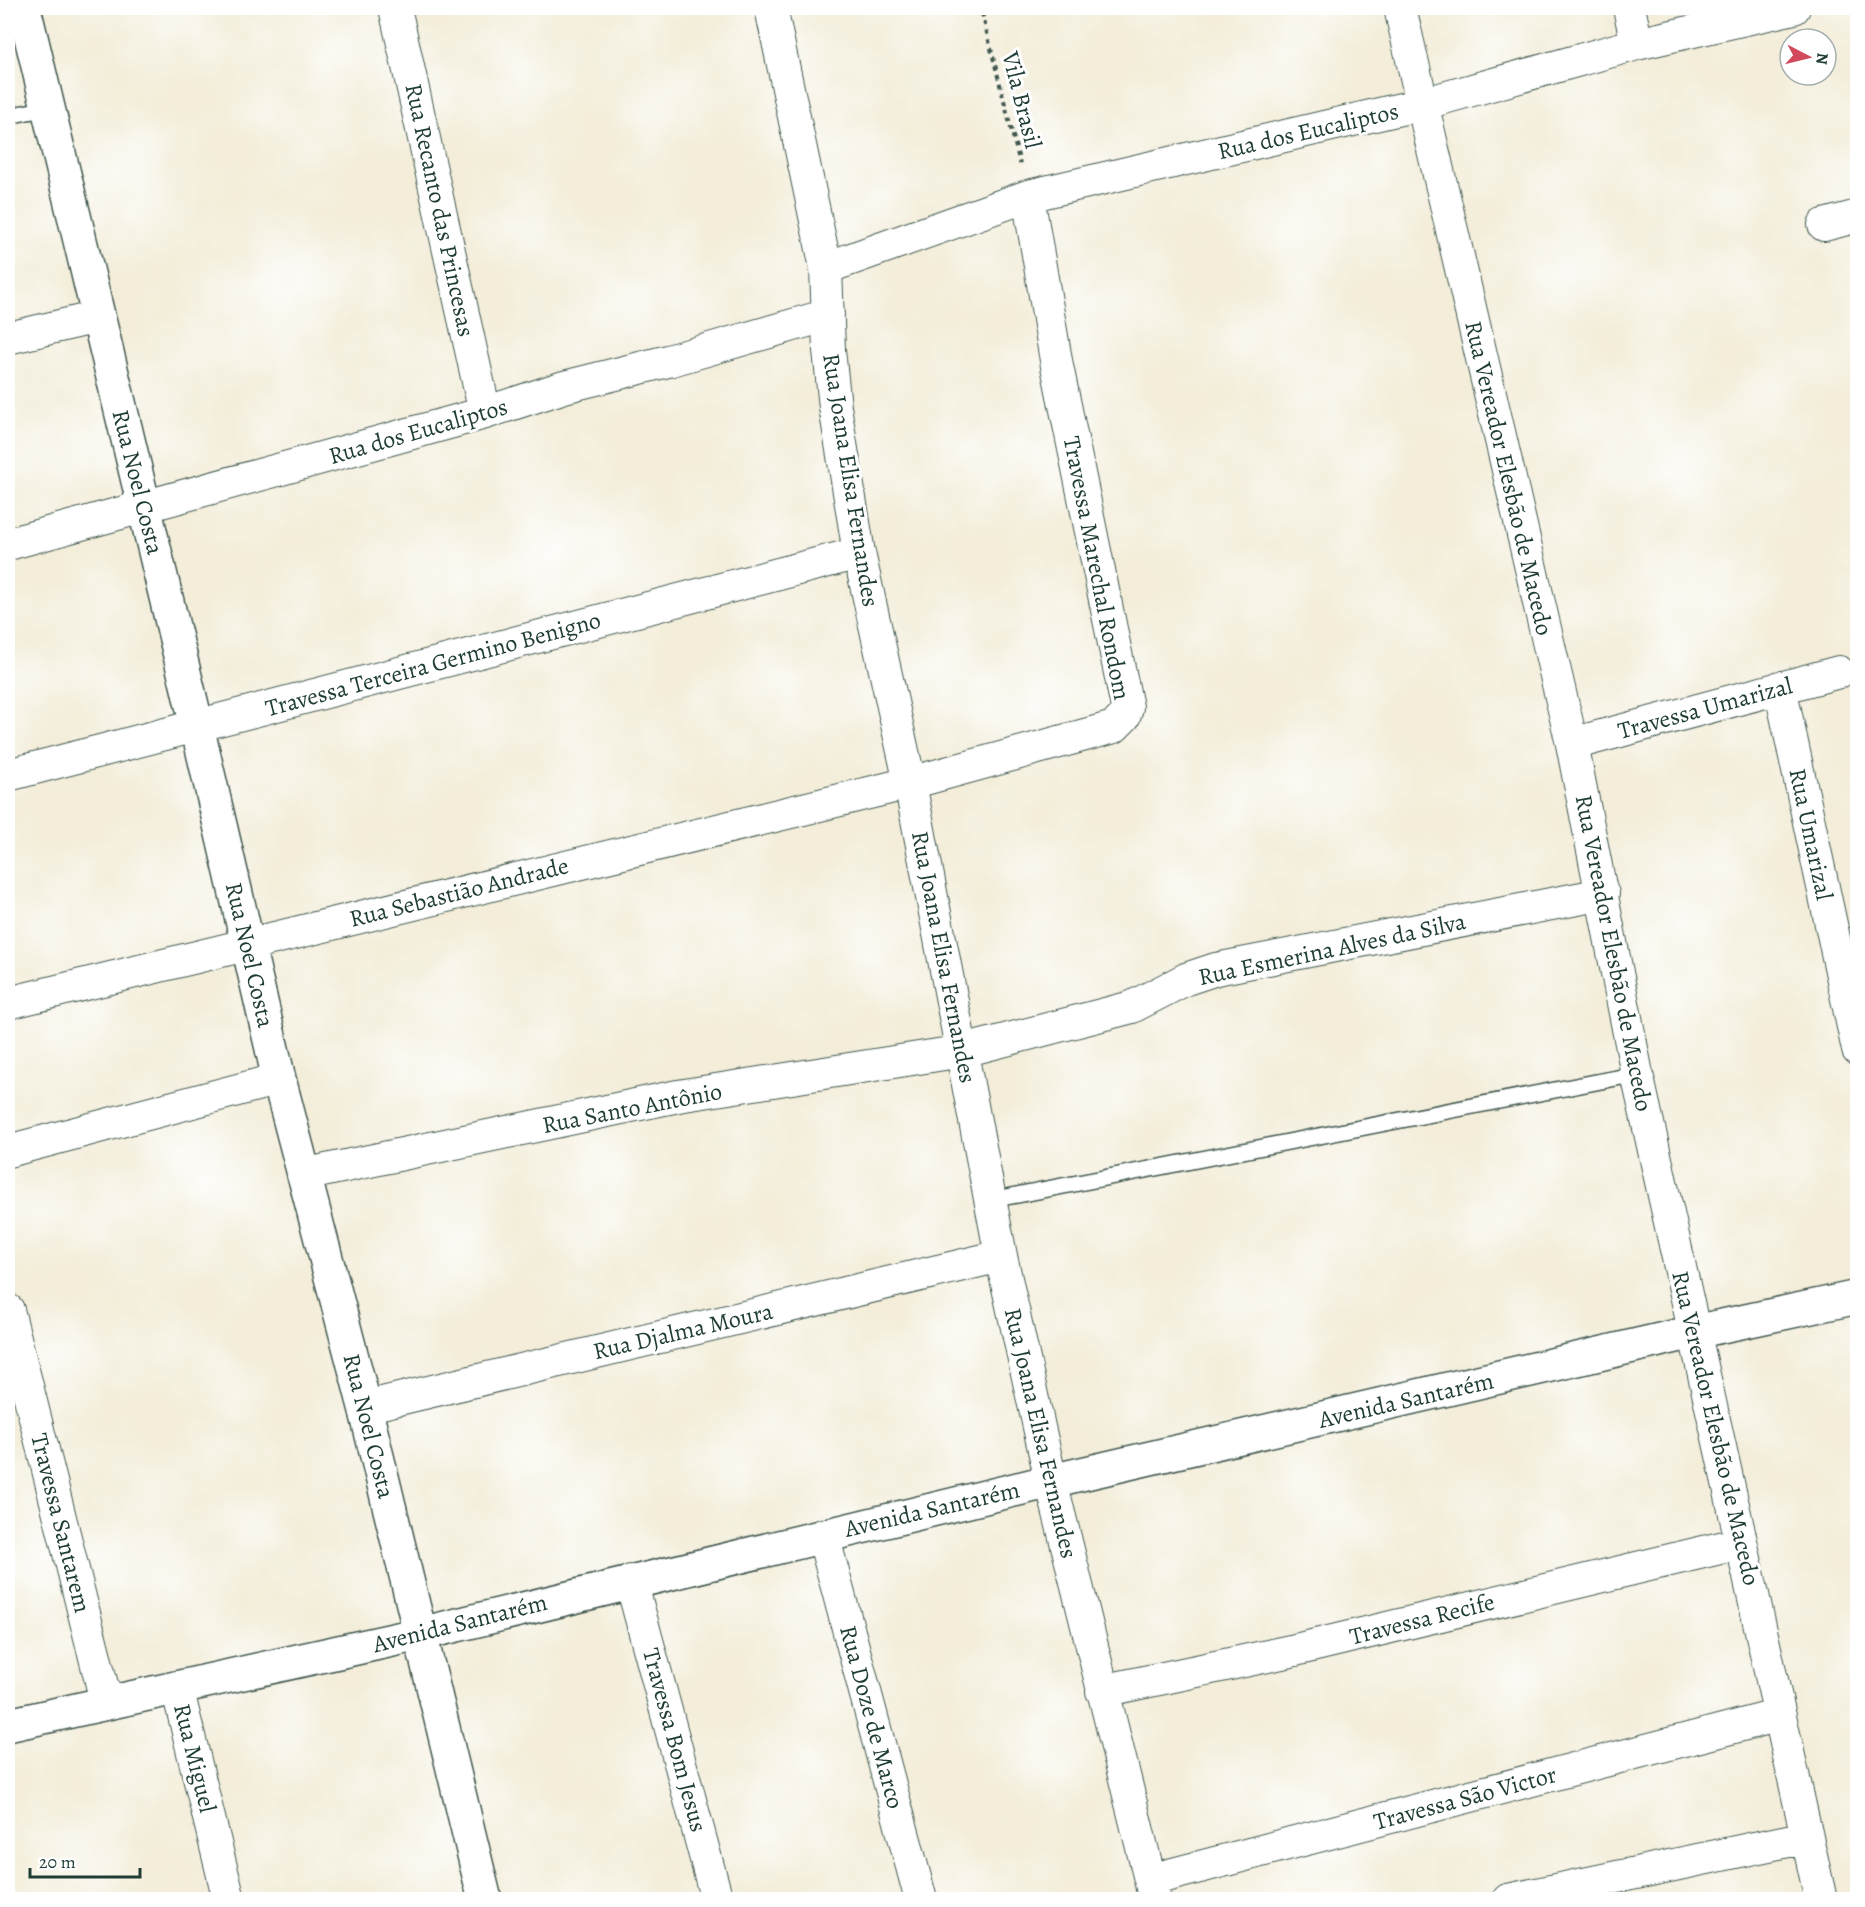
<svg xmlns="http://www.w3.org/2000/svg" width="1865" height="1907" font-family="Alegreya,serif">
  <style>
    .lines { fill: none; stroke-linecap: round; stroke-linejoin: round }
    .service-casing { stroke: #3f574d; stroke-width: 18 }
    .minor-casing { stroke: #3f574d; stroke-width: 34 }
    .tertiary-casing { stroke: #3f574d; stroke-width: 36 }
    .path { stroke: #3f574d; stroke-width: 4; stroke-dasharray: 4.5 4.5; stroke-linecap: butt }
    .service { stroke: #fff; stroke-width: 15 }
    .minor { stroke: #fff; stroke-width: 32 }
    .tertiary { stroke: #fff; stroke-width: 33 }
    .labels { text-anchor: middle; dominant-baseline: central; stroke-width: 6; stroke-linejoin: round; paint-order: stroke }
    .street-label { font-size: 24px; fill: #1f3d34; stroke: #fff }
  </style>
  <rect width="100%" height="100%" fill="#fff"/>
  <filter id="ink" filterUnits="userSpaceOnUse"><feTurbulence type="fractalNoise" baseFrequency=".0167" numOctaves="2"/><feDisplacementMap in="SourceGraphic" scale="12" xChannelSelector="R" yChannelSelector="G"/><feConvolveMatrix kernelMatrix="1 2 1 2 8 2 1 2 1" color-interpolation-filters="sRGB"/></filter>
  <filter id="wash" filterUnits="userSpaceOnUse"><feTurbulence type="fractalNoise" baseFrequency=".008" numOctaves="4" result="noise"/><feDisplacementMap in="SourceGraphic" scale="24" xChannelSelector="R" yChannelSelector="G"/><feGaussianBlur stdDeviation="1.35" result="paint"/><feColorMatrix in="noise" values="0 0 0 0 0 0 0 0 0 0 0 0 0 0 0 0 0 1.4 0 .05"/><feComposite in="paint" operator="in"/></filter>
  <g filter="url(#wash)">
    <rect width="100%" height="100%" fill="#f3edd9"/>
  </g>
  <g filter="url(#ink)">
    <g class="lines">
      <defs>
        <path id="service" d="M8 116 48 108
          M991 1200 1637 1074"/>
        <path id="minor" d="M395 8 485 413
          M771 8 826 268 829 350 835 407 859 553 910 783 1001 1256 1051 1481 1155 1900
          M1400 8 1572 744 1637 1074 1821 1900
          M1629 8 1637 44
          M1824 225 1858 216
          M826 268 1028 196 1422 104 1637 44 1794 8
          M8 338 98 317
          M8 544 485 413 564 387 668 361 828 315
          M1780 687 1858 1050
          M1572 744 1839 672
          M8 775 859 553
          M8 1003 910 783 1114 727 1124 717 1127 707 1057 366 1028 196
          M8 1151 279 1079
          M303 1175 678 1096 963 1051 1132 1007 1186 979 1216 969 1603 894
          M8 1310 106 1701
          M365 1407 1001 1256
          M823 1535 921 1900
          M631 1581 717 1900
          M177 1687 229 1900
          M1102 1691 1291 1651 1741 1543
          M1150 1880 1780 1715
          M1508 1900 1807 1837"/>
        <path id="tertiary" d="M24 8 197 726 279 1079 365 1407 485 1900
          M8 1725 420 1634 1051 1481 1694 1332 1858 1297"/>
      </defs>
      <use href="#service" class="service-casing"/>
      <use href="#minor" class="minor-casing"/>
      <use href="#tertiary" class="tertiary-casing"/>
      <path class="path" d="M982 13 1020 164"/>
      <use href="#service" class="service"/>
      <use href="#minor" class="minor"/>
      <use href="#tertiary" class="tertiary"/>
    </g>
  </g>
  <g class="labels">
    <g class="street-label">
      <text transform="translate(1022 100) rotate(76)">Vila Brasil</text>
      <text transform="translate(1308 131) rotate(-13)">Rua dos Eucaliptos</text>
      <text transform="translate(440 210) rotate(78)">Rua Recanto das Princesas</text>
      <text transform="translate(418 431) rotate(-16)">Rua dos Eucaliptos</text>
      <text transform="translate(1509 478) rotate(77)">Rua Vereador Elesbão de Macedo</text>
      <text transform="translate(851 480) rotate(81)">Rua Joana Elisa Fernandes</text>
      <text transform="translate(138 482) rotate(76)">Rua Noel Costa</text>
      <text transform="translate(1097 568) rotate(79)">Travessa Marechal Rondom</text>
      <text transform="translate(433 664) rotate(-15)">Travessa Terceira Germino Benigno</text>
      <text transform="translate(1705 708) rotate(-15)">Travessa Umarizal</text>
      <text transform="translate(1811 834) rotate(78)">Rua Umarizal</text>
      <text transform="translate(459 892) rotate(-14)">Rua Sebastião Andrade</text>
      <text transform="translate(1332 949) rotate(-12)">Rua Esmerina Alves da Silva</text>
      <text transform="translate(1614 953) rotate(79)">Rua Vereador Elesbão de Macedo</text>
      <text transform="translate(250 955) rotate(77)">Rua Noel Costa</text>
      <text transform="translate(944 957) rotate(79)">Rua Joana Elisa Fernandes</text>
      <text transform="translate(632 1108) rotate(-11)">Rua Santo Antônio</text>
      <text transform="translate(683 1331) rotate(-13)">Rua Djalma Moura</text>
      <text transform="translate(1406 1400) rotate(-13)">Avenida Santarém</text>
      <text transform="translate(369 1426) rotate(76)">Rua Noel Costa</text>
      <text transform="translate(1716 1428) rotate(77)">Rua Vereador Elesbão de Macedo</text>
      <text transform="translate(1041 1433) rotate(77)">Rua Joana Elisa Fernandes</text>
      <text transform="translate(932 1509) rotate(-13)">Avenida Santarém</text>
      <text transform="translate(61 1523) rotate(76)">Travessa Santarem</text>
      <text transform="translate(1422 1619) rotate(-14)">Travessa Recife</text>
      <text transform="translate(460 1623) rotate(-14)">Avenida Santarém</text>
      <text transform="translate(872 1717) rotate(75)">Rua Doze de Marco</text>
      <text transform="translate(675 1740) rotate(75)">Travessa Bom Jesus</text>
      <text transform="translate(195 1758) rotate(76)">Rua Miguel</text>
      <text transform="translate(1465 1798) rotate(-15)">Travessa São Victor</text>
    </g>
  </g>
  <rect width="1865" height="1907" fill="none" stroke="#fff" stroke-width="30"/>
  <g transform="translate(1808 57) rotate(97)"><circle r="28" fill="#ffffff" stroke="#a5b1ae" stroke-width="1.5"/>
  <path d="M0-4.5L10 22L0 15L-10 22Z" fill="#d1495b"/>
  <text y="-9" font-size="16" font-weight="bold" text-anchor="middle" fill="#1f3d34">N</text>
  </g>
  <path d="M30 1868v9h110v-9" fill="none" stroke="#1f3d34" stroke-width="3"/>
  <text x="39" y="1868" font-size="18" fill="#1f3d34" stroke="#ffffff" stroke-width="4.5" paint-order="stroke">20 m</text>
</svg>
